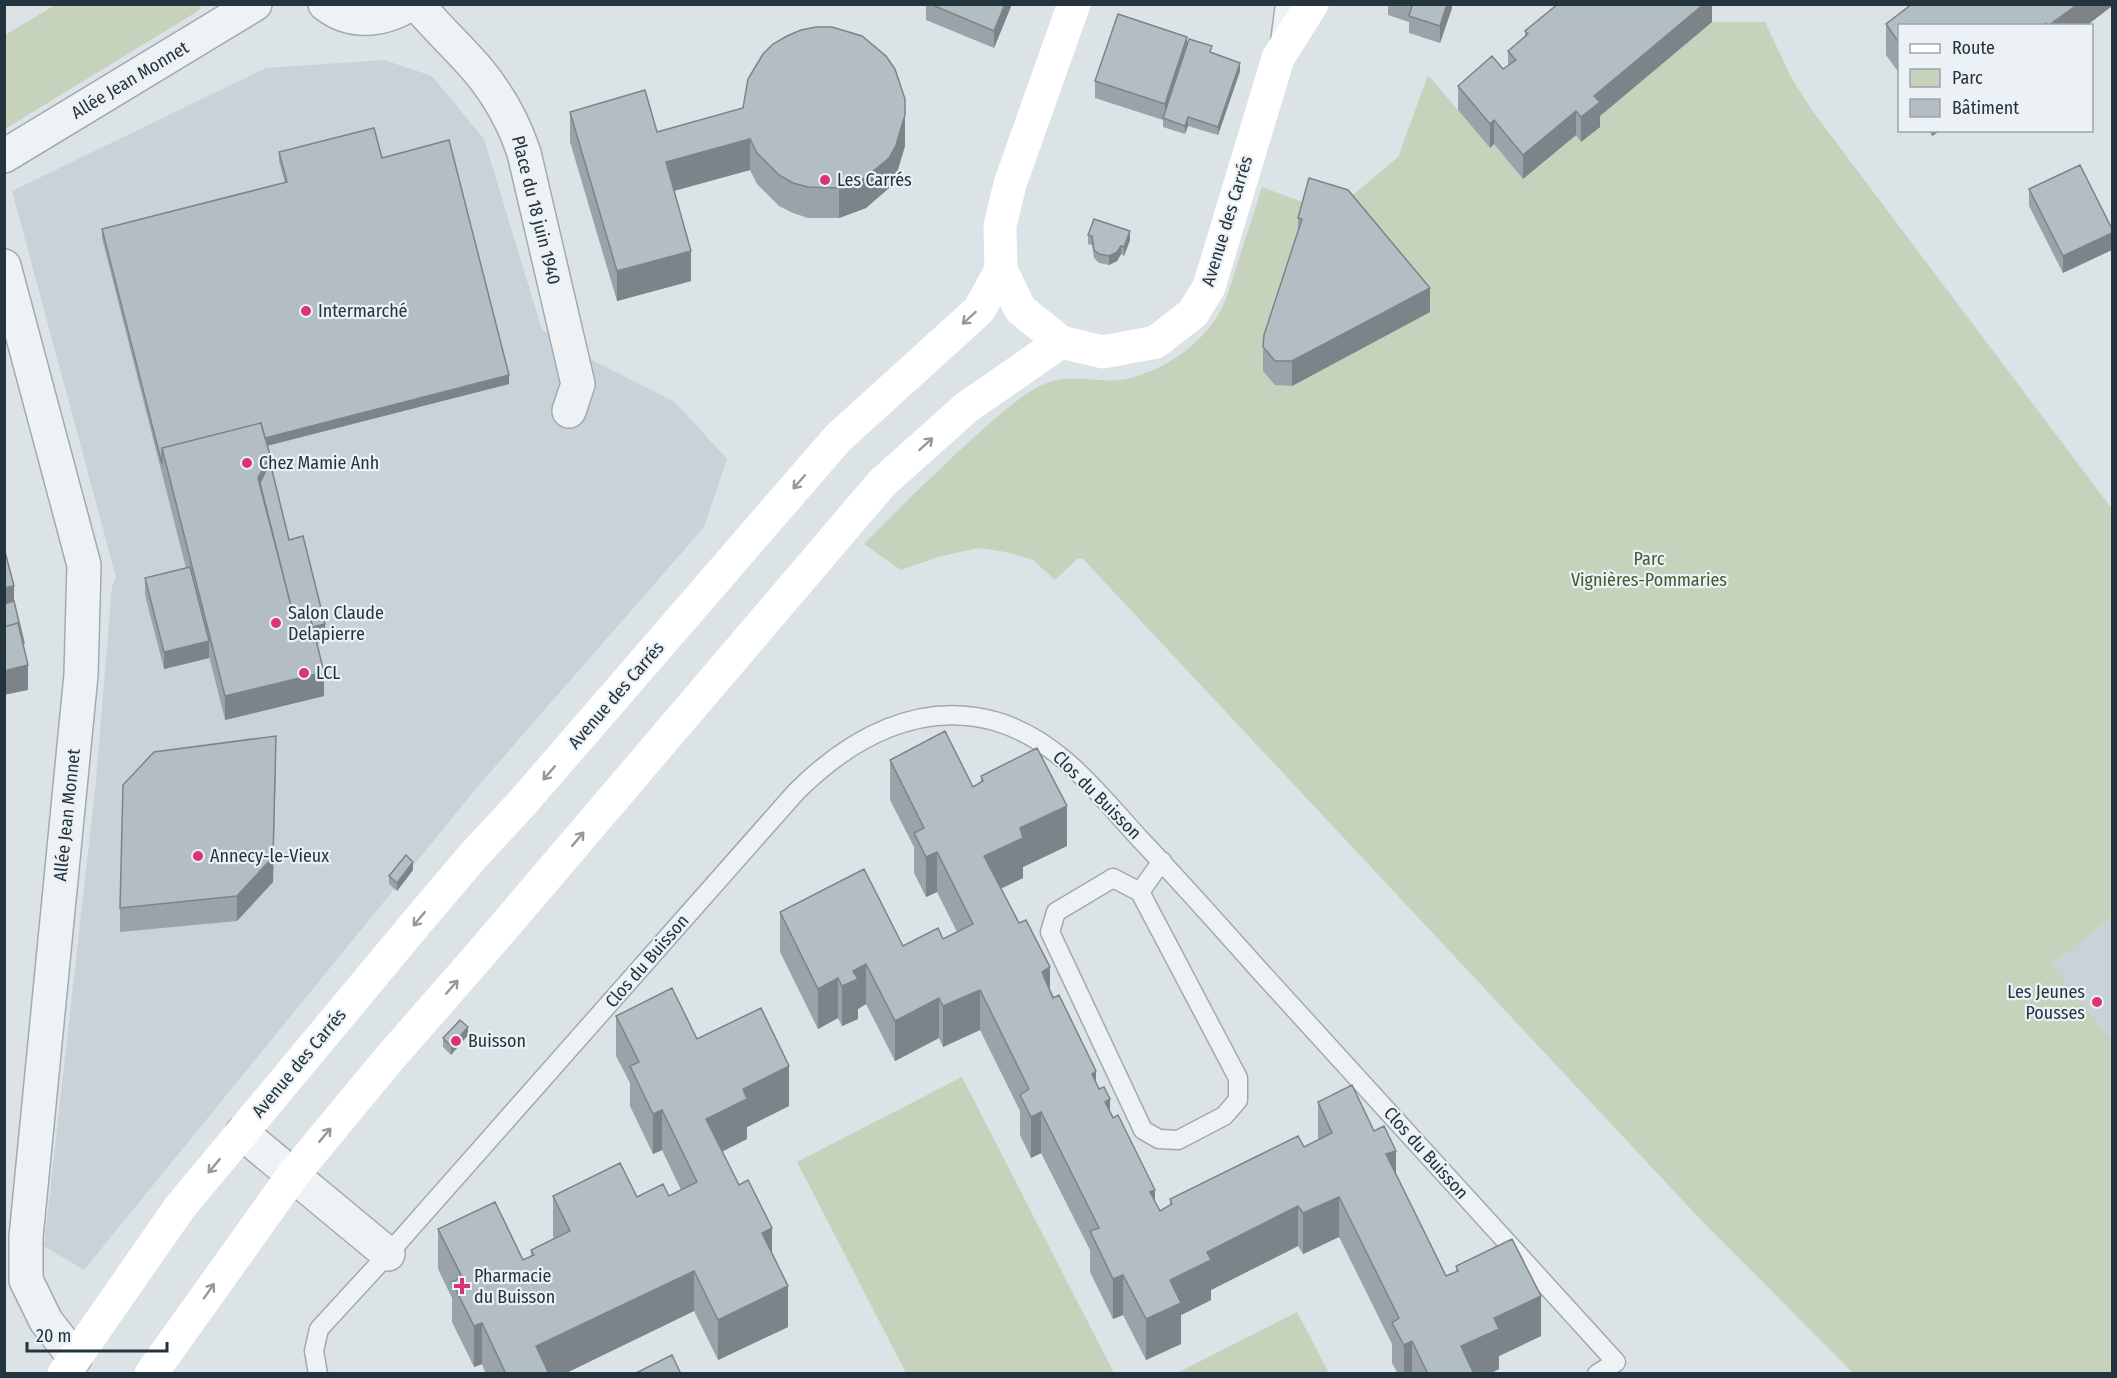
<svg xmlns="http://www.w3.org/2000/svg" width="2117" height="1378" font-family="'Fira Sans Condensed',sans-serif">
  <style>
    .built { fill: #c9d2d9 }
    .green { fill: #c6d2bc }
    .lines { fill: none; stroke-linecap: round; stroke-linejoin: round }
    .service-casing { stroke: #a0abb1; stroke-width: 21 }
    .minor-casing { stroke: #a0abb1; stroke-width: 36 }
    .service { stroke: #eef2f5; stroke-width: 18 }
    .minor { stroke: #eef2f5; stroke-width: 33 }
    .secondary { stroke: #fff; stroke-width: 33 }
    .wall { fill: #99a3a9 }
    .shaded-wall { fill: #7d8489 }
    .building { fill: #b2bdc4; stroke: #7d8489; stroke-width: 1.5 }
    .oneway { stroke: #929a9e }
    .poi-dot { fill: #d93473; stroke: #ebf1f5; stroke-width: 2 }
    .labels { text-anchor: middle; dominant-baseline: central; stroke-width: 4.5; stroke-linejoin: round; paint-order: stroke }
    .street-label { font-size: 18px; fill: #24343e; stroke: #ebf1f5 }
    .poi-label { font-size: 18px; fill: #24343e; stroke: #ebf1f5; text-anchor: start }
    .park-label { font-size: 18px; fill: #425b30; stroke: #ebf1f5 }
  </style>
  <rect width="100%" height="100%" fill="#dbe3e7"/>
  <path class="built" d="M384 60 432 76 484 139 542 330 594 361 675 402 727 459 704 527 479 785 84 1270 44 1246 96 780 112 586 116 577 12 191 266 68Z
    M2112 917V1040L2052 965Z"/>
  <path class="green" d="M55 5V4L202 5 198 11 5 129V35Z
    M1712 22H1765L1792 79 1814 113 2112 509V917L2052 965 2112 1040V1373H1853L1700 1219 1083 559H1077L1055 580 1033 560 1006 552 978 548 938 557 901 570 864 544C899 508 935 473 972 439 994 420 1014 400 1040 386 1072 370 1098 386 1130 378 1164 369 1195 349 1215 320 1226 304 1231 284 1237 265 1245 239 1254 213 1262 187L1297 200 1335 210 1398 157 1428 75 1490 148 1494 144 1524 179 1576 135 1581 141 1599 127 1594 121Z
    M962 1077 1114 1373H906L797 1162Z
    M1297 1312 1329 1373H1177Z"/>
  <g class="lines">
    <defs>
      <path id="service" d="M1280 42 1285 4
        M1140 892 1113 878 1056 912 1050 932 1143 1130 1159 1139 1178 1140 1224 1116 1238 1100V1078L1140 892 1162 861
        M318 1374 314 1351 319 1329 388 1254 796 792C850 738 920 699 998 722 1059 741 1097 792 1139 838 1180 881 1220 926 1260 971 1379 1101 1497 1232 1616 1362L1597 1374"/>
      <path id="minor" d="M325 4C351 25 384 21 410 4
        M417 4C436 27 458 47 477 69 498 94 514 123 524 153L578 384 569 411
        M4 156 255 4
        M4 266 84 565 81 675 26 1237V1280L46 1321 75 1358
        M242 1133 388 1254"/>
    </defs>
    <use href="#service" class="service-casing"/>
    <use href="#minor" class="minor-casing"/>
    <use href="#service" class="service"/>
    <use href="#minor" class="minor"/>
    <path class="secondary" d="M1074 4 1010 184 1000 226 1001 270 1020 309 1061 342 1103 352 1156 342 1193 313 1209 287 1278 58 1312 4
      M64 1374 180 1207 417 922 473 856 523 802 838 438 979 310 1001 270
      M151 1374 293 1175 388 1060 485 949 882 483 967 407 1061 342"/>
  </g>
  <path class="wall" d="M926 4H1012L994 48 926 20Z
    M1388 4H1452V8L1440 43 1409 33V22L1388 15Z
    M1712 4V22L1600 116V127L1581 142 1576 135 1523 179 1494 144 1490 148 1458 110V86L1503 69 1508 66V51L1525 36V31Z
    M2112 6 2086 26H1899V73L1886 55V24Z
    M1187 44 1212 53 1240 71 1218 135 1188 126 1185 134 1163 127V120L1095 98V81Z
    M570 112 657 132 905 146 896 176 889 188 866 208 839 218H808L793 213 779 206 757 184 750 170 674 191 691 281 617 301 570 142Z
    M1928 130H1941L1932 136Z
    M279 152 382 158 509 384 267 446 270 462 289 540 325 641 316 643 324 696 225 720 209 656V658L164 669 145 595V578L186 568 102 238V229L285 183 279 161Z
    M1309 178 1430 312 1292 386 1275 385 1263 371V347L1298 230V218Z
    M2029 189 2112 229 2063 273 2029 206Z
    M1088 235 1130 240 1124 256 1121 254 1117 261 1109 265 1099 263 1094 258 1092 245 1088 244Z
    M276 760 273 882 237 921 120 932V908Z
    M890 760 973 787 981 783V776L1067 846 1023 867V878L1001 889 1050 989 1160 1211 1170 1205V1199L1304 1147 1318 1140V1102L1396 1174 1446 1276 1456 1272V1266L1541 1336 1499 1356V1369L1489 1374H1398L1392 1363V1344L1339 1237 1303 1254 1298 1246 1211 1290V1300L1181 1315V1344L1146 1360 1123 1315 1113 1319 1090 1272V1250L1041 1153 1031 1158 1020 1135V1111L980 1030 943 1047 939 1038 895 1061 866 1004 858 1009V1019L842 1026 838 1018 818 1029 780 952V912L903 946 943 939 957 932 937 892 926 897 914 873V847L890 800Z
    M413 870 397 891 389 884V876Z
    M616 1016 697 1039 789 1106 747 1127V1139L722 1152 772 1254 788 1327 718 1360 694 1311 564 1374H486L482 1364 474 1367 452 1322V1298L438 1269V1229L523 1260 531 1256V1250L554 1238 553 1236V1196L637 1197 669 1196 681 1190 662 1150 653 1154 630 1106V1083L616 1056Z
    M468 1035 451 1055 443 1047V1038Z"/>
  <path class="shaded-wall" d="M1005 4H1012L994 48V31Z
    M1447 4H1452V8L1440 43V26Z
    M1704 4H1712V22L1600 116V127L1581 142V117L1594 96Z
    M2078 4H2112V6L2086 26H2049Z
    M1187 37V53L1165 121V104Z
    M1240 63V71L1218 135V127Z
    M1576 111V135L1523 179V155Z
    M905 115V146L896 176 889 188 866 208 839 218V188Z
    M1188 117V126L1185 134V126Z
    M1494 120V144L1490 148V124Z
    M1932 130H1941L1932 136Z
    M750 139V170L666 193V162Z
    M1130 231V240L1124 256V247Z
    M2112 233V250L2063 273V256Z
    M1121 246V254L1117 261 1109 265V256Z
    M691 251V281L617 301V271Z
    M1430 288V312L1292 386V361Z
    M509 375V384L168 471 166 463Z
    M270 455V479L261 496 258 478Z
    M14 586V610L4 612V588Z
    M325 624V641L310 644V628Z
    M209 641V658L164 669V652Z
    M28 665V690L4 695V671Z
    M324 672V696L225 720V696Z
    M276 736 273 882 237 921V896Z
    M1067 806V846L1023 867V878L984 896V856L1020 828Z
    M937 852V892L926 897V857Z
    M413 862V870L397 891V883Z
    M866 964V1004L858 1009V1019L842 1026V986L853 971Z
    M1050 967V1007L1042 972Z
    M838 978V1018L818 1029V989Z
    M980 990V1030L943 1047V1006Z
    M939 998V1038L895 1061V1021Z
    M468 1027V1035L451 1055V1046Z
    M789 1066V1106L747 1127V1139L706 1159V1119L743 1089Z
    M1096 1071V1111L1092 1074Z
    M1110 1099V1139L1105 1102Z
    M662 1110V1150L653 1154V1114Z
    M1041 1112V1153L1031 1158V1117Z
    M1396 1151V1191L1386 1154Z
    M1155 1190V1230L1150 1192Z
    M1339 1197V1237L1303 1254V1213Z
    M1298 1206V1246L1211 1290V1300L1181 1315V1344L1146 1360V1319L1170 1280 1207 1252Z
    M772 1228V1269L762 1233Z
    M694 1271V1311L564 1374H536V1346Z
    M1123 1275V1315L1113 1319V1279Z
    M788 1286V1327L718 1360V1320Z
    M1541 1296V1336L1499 1356V1369L1489 1374H1461V1346L1494 1318Z
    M482 1323V1364L474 1367V1326Z
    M1412 1341V1374H1404V1345Z"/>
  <path class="building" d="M930 4H1005L994 31Z
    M1408 4H1447L1440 26 1409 16 1412 6Z
    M1558 4H1704L1594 96 1600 102 1581 117 1576 111 1523 155 1494 120 1490 124 1458 86 1492 56 1503 69 1516 60 1508 51 1528 34 1525 31Z
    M1912 4H2078L2049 25 2046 23 2042 26H1899V43L1886 24Z
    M1118 14 1187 37 1165 104 1095 81Z
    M816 27H832L862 36 886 56 895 69 905 99V115L896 145 889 158 866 177 839 188 808 187 793 183 779 175 757 153 750 139 666 162 691 251 617 271 570 112 645 90 657 132 743 108 748 79 763 54 773 44 787 36 801 30Z
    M1189 39 1212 46 1210 52 1240 63 1218 127 1188 117 1185 126 1163 118Z
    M374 128 382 158 449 140 509 375 265 438 261 423 162 448V464L102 229 287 182 279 152Z
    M2080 165 2112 229V233L2063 256 2029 189Z
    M1309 178 1348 190 1430 288 1292 361H1275L1263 347 1264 335 1302 219 1298 218Z
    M1094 219 1130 231 1124 247 1121 246 1117 252 1109 256 1099 254 1094 250 1092 236 1088 235Z
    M261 423 270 455 258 478 291 606 310 616 324 672 225 696 162 448Z
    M270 462 289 540 303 536 325 624 312 627 310 616 291 606 260 483Z
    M4 548 14 586 4 588Z
    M190 567 209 641 164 652 145 578Z
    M14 601 24 643H23L18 623 4 627V604Z
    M18 623 28 665 4 671V627Z
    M945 731 973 787 983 781 981 776 1037 748 1067 806 1020 828 1023 838 984 856 1019 923 1026 920 1050 967 1042 972 1053 998 1059 995 1096 1071 1092 1074 1099 1089 1104 1087 1110 1099 1105 1102 1113 1118 1118 1115 1155 1190 1150 1192 1160 1211 1172 1204 1170 1199 1298 1136 1304 1147 1332 1133 1318 1102 1352 1085 1374 1131 1384 1126 1396 1151 1386 1154 1446 1276 1458 1271 1456 1266 1512 1239 1541 1296 1494 1318 1499 1329 1461 1346 1474 1374H1428L1412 1341 1404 1345 1392 1323 1399 1318 1339 1197 1303 1213 1298 1206 1207 1252 1211 1260 1170 1280 1181 1303 1146 1319 1123 1275 1113 1279 1090 1231 1099 1228 1041 1112 1031 1117 1020 1095 1029 1089 980 990 943 1006 939 998 895 1021 866 964 853 971 858 979 842 986 838 978 818 989 780 912 864 869 903 946 938 928 943 939 973 924 937 852 926 857 914 833 924 828 890 760Z
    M276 736 273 857 237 896 120 908 123 785 154 752Z
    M406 855 413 862 397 883 389 876Z
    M672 988 697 1039 761 1008 789 1066 743 1089 747 1099 706 1119 739 1185 748 1180 772 1228 762 1233 788 1286 718 1320 694 1271 536 1346 549 1374H506L482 1323 474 1326 452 1282 462 1277 438 1229 495 1202 523 1260 534 1255 531 1250 570 1231 553 1196 620 1163 637 1197 663 1184 669 1196 697 1182 662 1110 653 1114 630 1066 639 1062 616 1016Z
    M460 1020 468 1027 451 1046 443 1038Z
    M672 1355 681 1374H634Z"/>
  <defs><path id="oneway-shaft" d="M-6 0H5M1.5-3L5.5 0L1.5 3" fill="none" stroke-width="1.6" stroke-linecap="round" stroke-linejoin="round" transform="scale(1.5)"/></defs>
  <g class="oneway">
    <use href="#oneway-shaft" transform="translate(969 318) rotate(138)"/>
    <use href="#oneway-shaft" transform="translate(926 444) rotate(-42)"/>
    <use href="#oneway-shaft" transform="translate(799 482) rotate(131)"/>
    <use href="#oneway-shaft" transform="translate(549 773) rotate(131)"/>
    <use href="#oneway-shaft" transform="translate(578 839) rotate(-50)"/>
    <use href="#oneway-shaft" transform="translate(419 919) rotate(130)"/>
    <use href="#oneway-shaft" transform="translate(452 987) rotate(-49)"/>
    <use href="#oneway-shaft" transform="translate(325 1135) rotate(-50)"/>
    <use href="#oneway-shaft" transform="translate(214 1166) rotate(130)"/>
    <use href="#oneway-shaft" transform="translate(209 1291) rotate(-55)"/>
  </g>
  <g class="poi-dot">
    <circle cx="825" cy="180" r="6"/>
    <circle cx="306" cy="311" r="6"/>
    <circle cx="247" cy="463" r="6"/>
    <circle cx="276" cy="623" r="6"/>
    <circle cx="304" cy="673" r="6"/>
    <circle cx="198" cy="856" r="6"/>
    <circle cx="2097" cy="1002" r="6"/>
    <circle cx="456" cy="1041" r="6"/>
    <path d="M459 1277h6v6h6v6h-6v6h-6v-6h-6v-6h6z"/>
  </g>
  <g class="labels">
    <g class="street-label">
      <text transform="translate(130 80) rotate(-31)">Allée Jean Monnet</text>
      <text transform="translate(536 210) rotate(76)">Place du 18 juin 1940</text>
      <text transform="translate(1227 221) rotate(-73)">Avenue des Carrés</text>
      <text transform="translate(616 695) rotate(-49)">Avenue des Carrés</text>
      <text transform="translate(1097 795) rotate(45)">Clos du Buisson</text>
      <text transform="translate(67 815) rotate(-84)">Allée Jean Monnet</text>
      <text transform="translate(647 961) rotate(-49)">Clos du Buisson</text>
      <text transform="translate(299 1063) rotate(-50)">Avenue des Carrés</text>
      <text transform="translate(1426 1153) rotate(48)">Clos du Buisson</text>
    </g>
    <g class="poi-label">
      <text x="837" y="180">Les Carrés</text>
      <text x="318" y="311">Intermarché</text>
      <text x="259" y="463">Chez Mamie Anh</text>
      <text x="288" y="613">Salon Claude<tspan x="288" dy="21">Delapierre</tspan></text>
      <text x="316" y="673">LCL</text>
      <text x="210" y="856">Annecy-le-Vieux</text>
      <text x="2085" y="992" text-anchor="end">Les Jeunes<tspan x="2085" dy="21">Pousses</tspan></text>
      <text x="468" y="1041">Buisson</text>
      <text x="474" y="1276">Pharmacie<tspan x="474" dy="21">du Buisson</tspan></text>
    </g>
    <g class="park-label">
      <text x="1649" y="559">Parc<tspan x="1649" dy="21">Vignières-Pommaries</tspan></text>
    </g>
  </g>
  <rect width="2117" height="1378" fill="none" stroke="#24343e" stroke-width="12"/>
  <rect x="1898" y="24" width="195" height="108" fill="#ebf1f5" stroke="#9ba5ac" stroke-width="1.5"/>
  <rect x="1910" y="44" width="30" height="9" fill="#ffffff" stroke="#9ba5ac" stroke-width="1.5"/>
  <text x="1952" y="54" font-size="18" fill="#24343e">Route</text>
  <rect x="1910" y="69" width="30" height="18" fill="#c6d2bc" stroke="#9ba5ac" stroke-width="1.5"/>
  <text x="1952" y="84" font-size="18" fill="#24343e">Parc</text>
  <rect x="1910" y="99" width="30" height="18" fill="#b2bdc4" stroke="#9ba5ac" stroke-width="1.5"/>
  <text x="1952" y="114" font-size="18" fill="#24343e">Bâtiment</text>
  <path d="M27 1342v9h140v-9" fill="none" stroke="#24343e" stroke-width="3"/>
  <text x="36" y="1342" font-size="18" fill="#24343e" stroke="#ebf1f5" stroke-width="4.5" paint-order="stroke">20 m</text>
</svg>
